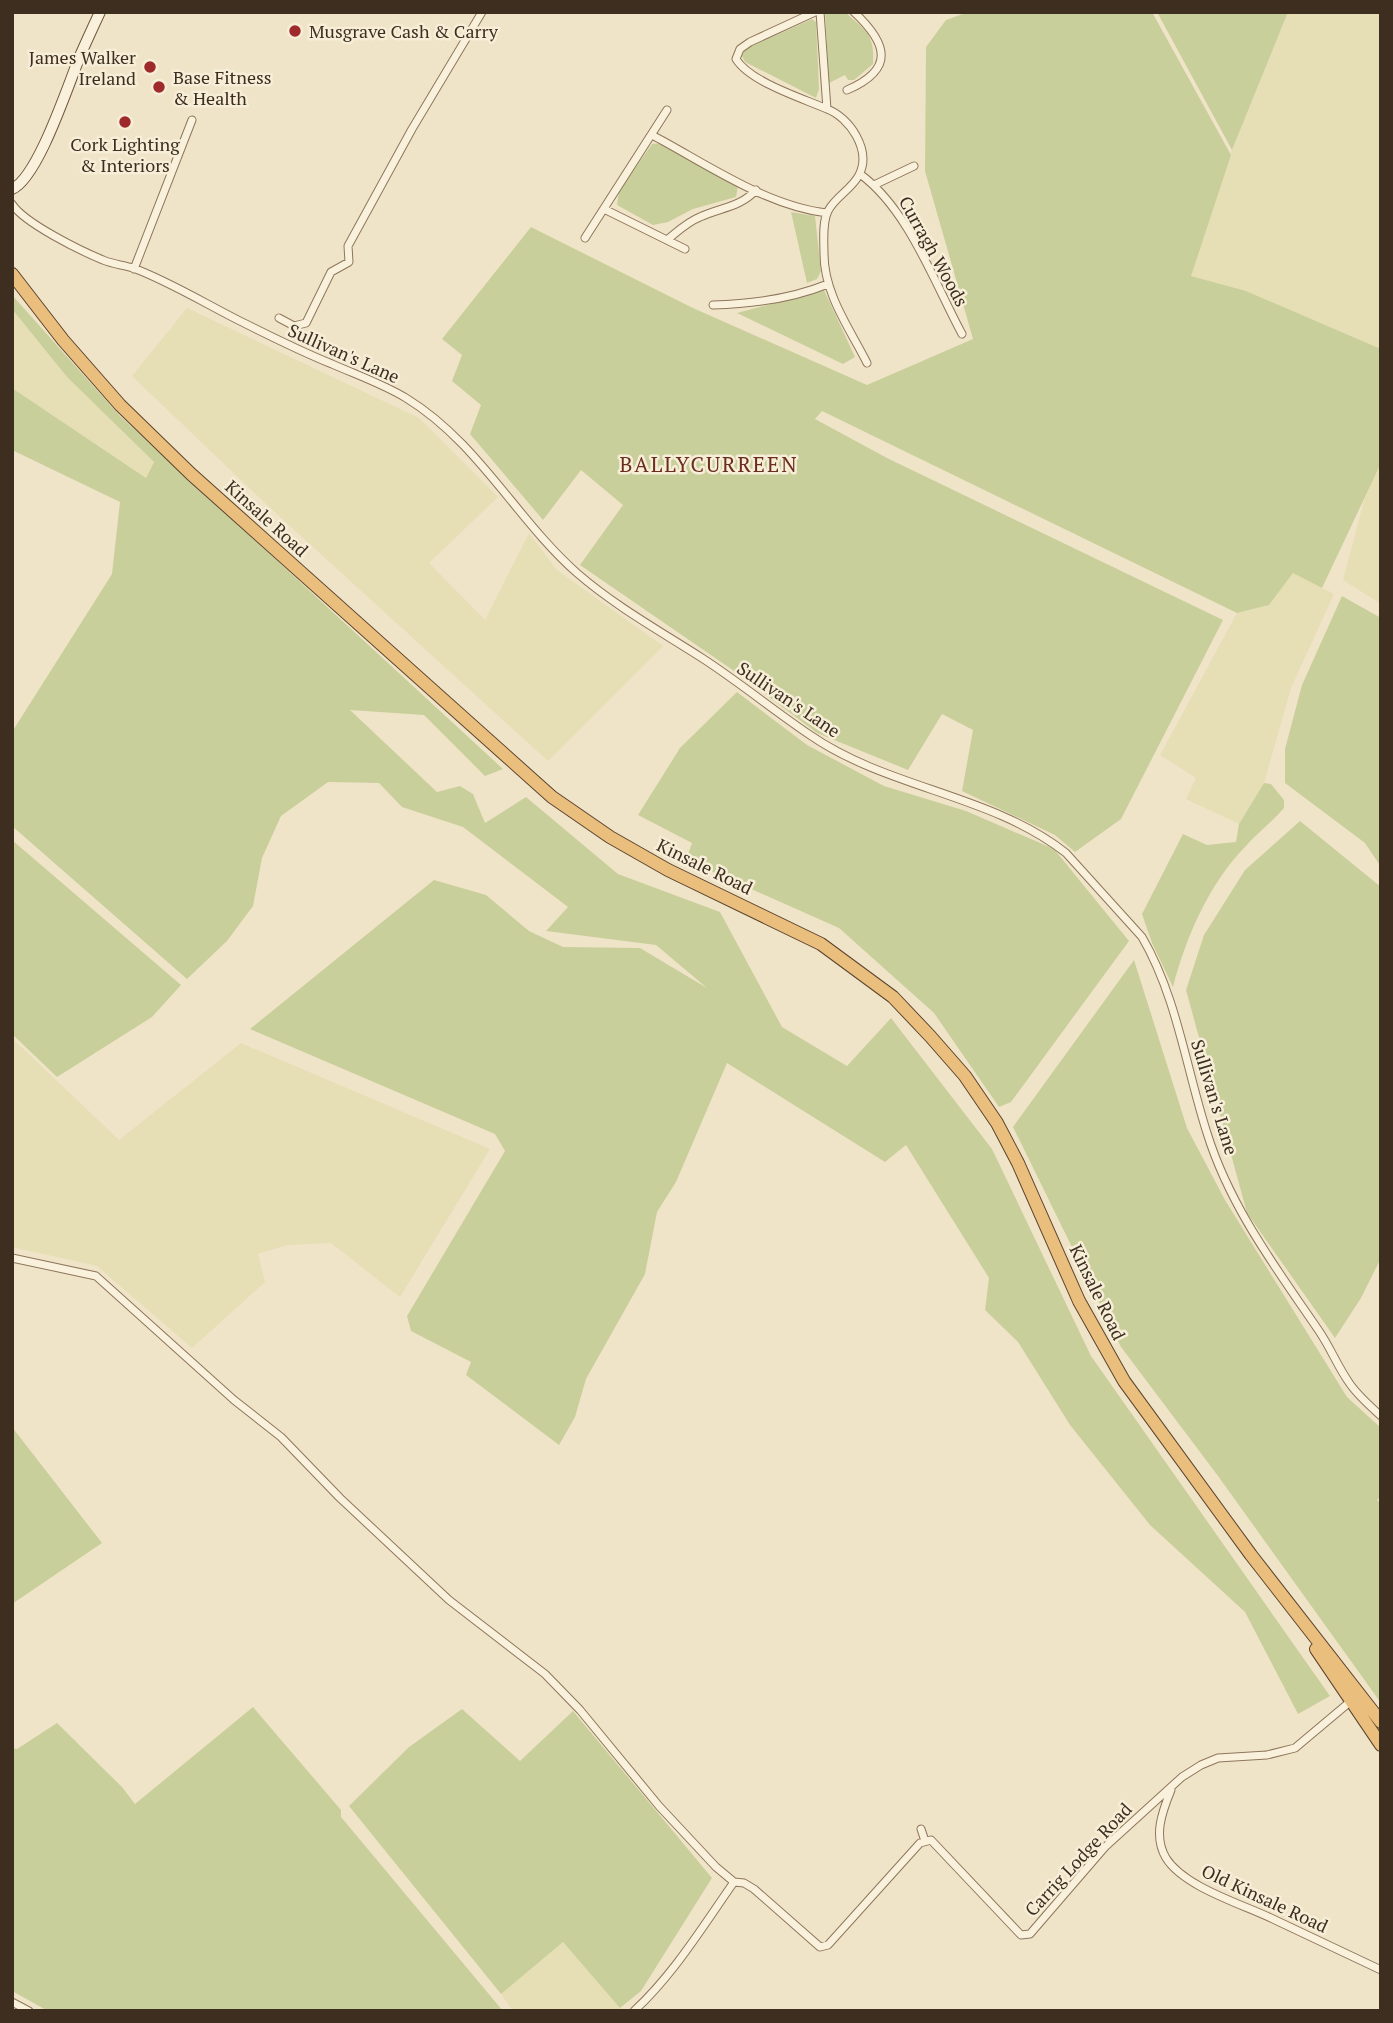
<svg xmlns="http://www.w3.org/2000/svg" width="1393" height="2023" font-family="'PT Serif',serif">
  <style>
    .farmland { fill: #e6deb5 }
    .green { fill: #c9cf9b }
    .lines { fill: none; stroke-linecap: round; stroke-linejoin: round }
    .minor-casing { stroke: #8d765c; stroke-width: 9 }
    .secondary-casing { stroke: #6f573f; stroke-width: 12 }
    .trunk-casing { stroke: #5b4430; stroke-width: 14 }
    .minor { stroke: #faf1dc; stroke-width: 7 }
    .secondary { stroke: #faf1dc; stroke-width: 10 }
    .trunk { stroke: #eabe7c; stroke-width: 12 }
    .poi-dot { fill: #9e2a2b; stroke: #f7eed8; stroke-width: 2.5 }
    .labels { text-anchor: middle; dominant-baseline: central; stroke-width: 5; stroke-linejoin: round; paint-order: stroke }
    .poi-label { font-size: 18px; fill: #3d2e20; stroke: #f7eed8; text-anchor: start }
    .street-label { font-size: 18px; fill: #3d2e20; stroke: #f7eed8 }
    .quarter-label { font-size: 21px; letter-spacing: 2px; fill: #6b2e1e; stroke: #f7eed8 }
  </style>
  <rect width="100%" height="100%" fill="#f0e4c8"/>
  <path class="farmland" d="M1288 12H1381V349L1246 291 1190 276 1232 150Z
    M187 308 419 418 498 497 429 563 485 620 529 533 557 570 663 646 548 761 268 506 132 376Z
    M12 309 67 377 154 462 146 478 12 388Z
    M1381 463V604L1343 580 1365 497Z
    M1293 573 1334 594 1291 688 1264 783 1239 824 1186 799 1196 778 1160 755 1237 613 1269 605Z
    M12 1038 119 1140 241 1043 490 1149 400 1297 331 1243 288 1245 258 1254 265 1282 192 1348 97 1266 12 1247Z
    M563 1942 623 2011H513L501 1994Z"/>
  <path class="green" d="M825 12H845C866 31 875 34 873 64L854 80H848L845 75 829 83Z
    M968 12H1152L1231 155 1191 276 1246 291 1381 349V463L1322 588 1293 573 1269 605 1237 613 822 411 815 419 887 458 1223 620 1121 819 1075 852 1055 835 962 791 973 730 942 714 908 770 817 733 737 673 580 565 623 505 581 470 543 520 470 434 481 405 452 381 462 355 442 339 531 227 693 308 867 385 973 339 925 171 926 47 946 20Z
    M1157 12H1288L1232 150Z
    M812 19 816 22 819 89 816 98 745 62 742 56 745 49Z
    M661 143 738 186 736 197 693 209 668 222 653 225 617 205 619 191 652 144Z
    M791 212 815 216 821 271 817 279 807 283Z
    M824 290 855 357 843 364 737 313Z
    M12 295 120 416 503 769 485 776 424 715 350 710 437 792 460 786 473 794 485 823 526 797 618 874 720 912 782 1027 847 1066 891 1018 992 1149 1091 1356 1330 1696 1298 1714 1245 1612 1150 1525 1070 1425 1018 1342 985 1310 989 1278 906 1145 885 1162 727 1063 676 1182 657 1212 645 1274 586 1379 575 1417 559 1445 466 1375 471 1362 411 1331 407 1316 505 1151 495 1134 250 1029 434 880 486 895 529 931 563 947 640 948 707 988 656 945 546 931 568 907 463 827 402 807 379 783 328 782 281 816 262 858 253 906 227 941 187 979 12 826V732L112 574 120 502 12 450V388L146 478 154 462 67 377 12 309Z
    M1342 596 1381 618V867L1365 843 1285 783V749L1302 685Z
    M737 692 807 745 884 786 966 811 1054 849 1129 941 1011 1102 999 1107 934 1013 839 928 686 860 692 843 638 815 680 748Z
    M1264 783 1271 784 1284 800V808C1272 822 1257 833 1245 847 1209 884 1186 937 1173 987L1152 943 1142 914 1183 834 1207 845 1236 842 1239 824Z
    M1300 821 1381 887V1258L1361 1298 1335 1338 1247 1213 1186 990 1204 935 1245 870Z
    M12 840 181 985 152 1017 57 1077 12 1034Z
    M1134 960 1187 1128 1225 1200 1347 1397 1381 1428V1496L1377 1500 1381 1503V1703L1218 1476 1121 1347 1013 1127Z
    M12 1427 102 1543 12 1604Z
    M253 1707 341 1810V1817L503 2011H48L12 1991V1748L17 1749 57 1723 122 1787 135 1804Z
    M462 1709 520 1761 573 1711 712 1878 641 1991 620 2008 563 1942 501 1994 349 1806 409 1747Z"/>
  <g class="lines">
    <defs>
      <path id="minor" d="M815 12 750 42 740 49 736 59C750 82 802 98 827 109
        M820 12 827 109C849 117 872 150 859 175 852 189 835 197 828 211 822 222 824 242 824 254 824 294 850 329 867 363
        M847 90C895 69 888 44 854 12
        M652 135C705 163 766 206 827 213
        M860 174C908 209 934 282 962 334
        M874 185 914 166
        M12 204C24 223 81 251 103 260 112 264 123 265 133 268 169 281 211 307 246 324 274 338 302 352 332 364 357 375 383 384 406 398 478 442 516 519 577 573 615 606 660 631 702 658 739 682 773 710 810 735 888 789 991 794 1066 853L1142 937C1177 997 1186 1068 1207 1133 1230 1207 1276 1268 1319 1331 1330 1347 1337 1365 1348 1381 1356 1394 1369 1405 1381 1416
        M604 209 685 249
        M585 238 667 110
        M667 240C677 232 687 222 700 217 719 208 741 207 756 190
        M134 269 192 120
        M713 305C752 304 791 299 828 284
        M279 318 294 326 306 323 331 272 349 262 348 246 412 129 482 12
        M12 1258 96 1276 234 1400 281 1437 340 1498 449 1600 545 1674 580 1710 659 1806 716 1867 734 1882
        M1171 1790C1162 1812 1153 1836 1166 1858 1184 1887 1242 1904 1273 1919 1309 1936 1345 1953 1381 1970
        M921 1829 925 1841
        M734 1882 744 1883 754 1889 820 1947 828 1945 920 1843 931 1840 1021 1935 1030 1934 1105 1847 1182 1777 1201 1765 1218 1758 1267 1755 1295 1748 1351 1701
        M12 2002 29 2011
        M634 2011C674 1974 703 1926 734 1882"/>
      <path id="secondary" d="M12 189C38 178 68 85 80 56 86 42 93 27 100 12"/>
      <path id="trunk" d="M12 274 63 340 120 405 191 474 552 797 610 837 668 870 821 944 893 997 930 1036 965 1076 997 1123 1018 1163 1079 1301 1124 1381 1251 1555 1381 1722
        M1316 1649 1381 1745"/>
    </defs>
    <use href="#minor" class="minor-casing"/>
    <use href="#secondary" class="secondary-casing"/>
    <use href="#trunk" class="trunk-casing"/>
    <use href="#minor" class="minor"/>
    <use href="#secondary" class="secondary"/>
    <use href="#trunk" class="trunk"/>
  </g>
  <g class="poi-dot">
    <circle cx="295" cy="31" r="7"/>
    <circle cx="150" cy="67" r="7"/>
    <circle cx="159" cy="87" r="7"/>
    <circle cx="125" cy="122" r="7"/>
  </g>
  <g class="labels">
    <g class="poi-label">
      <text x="309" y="31">Musgrave Cash &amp; Carry</text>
      <text x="136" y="57" text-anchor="end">James Walker<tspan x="136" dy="21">Ireland</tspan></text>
      <text x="173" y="77">Base Fitness<tspan x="173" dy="21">&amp; Health</tspan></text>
      <text x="125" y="144" text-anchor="middle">Cork Lighting<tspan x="125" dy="21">&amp; Interiors</tspan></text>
    </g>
    <g class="street-label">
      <text transform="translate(934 251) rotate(61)">Curragh Woods</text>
      <text transform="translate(344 353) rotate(24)">Sullivan's Lane</text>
      <text transform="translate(267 518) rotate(42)">Kinsale Road</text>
      <text transform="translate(789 699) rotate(34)">Sullivan's Lane</text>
      <text transform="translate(705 866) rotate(26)">Kinsale Road</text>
      <text transform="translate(1215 1097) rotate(73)">Sullivan's Lane</text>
      <text transform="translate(1098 1292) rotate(64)">Kinsale Road</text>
      <text transform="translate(1078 1859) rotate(-47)">Carrig Lodge Road</text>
      <text transform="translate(1265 1898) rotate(25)">Old Kinsale Road</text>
    </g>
    <g class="quarter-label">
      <text x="709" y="464">BALLYCURREEN</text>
    </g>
  </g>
  <rect width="1393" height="2023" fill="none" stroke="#3d2e20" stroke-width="28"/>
</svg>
